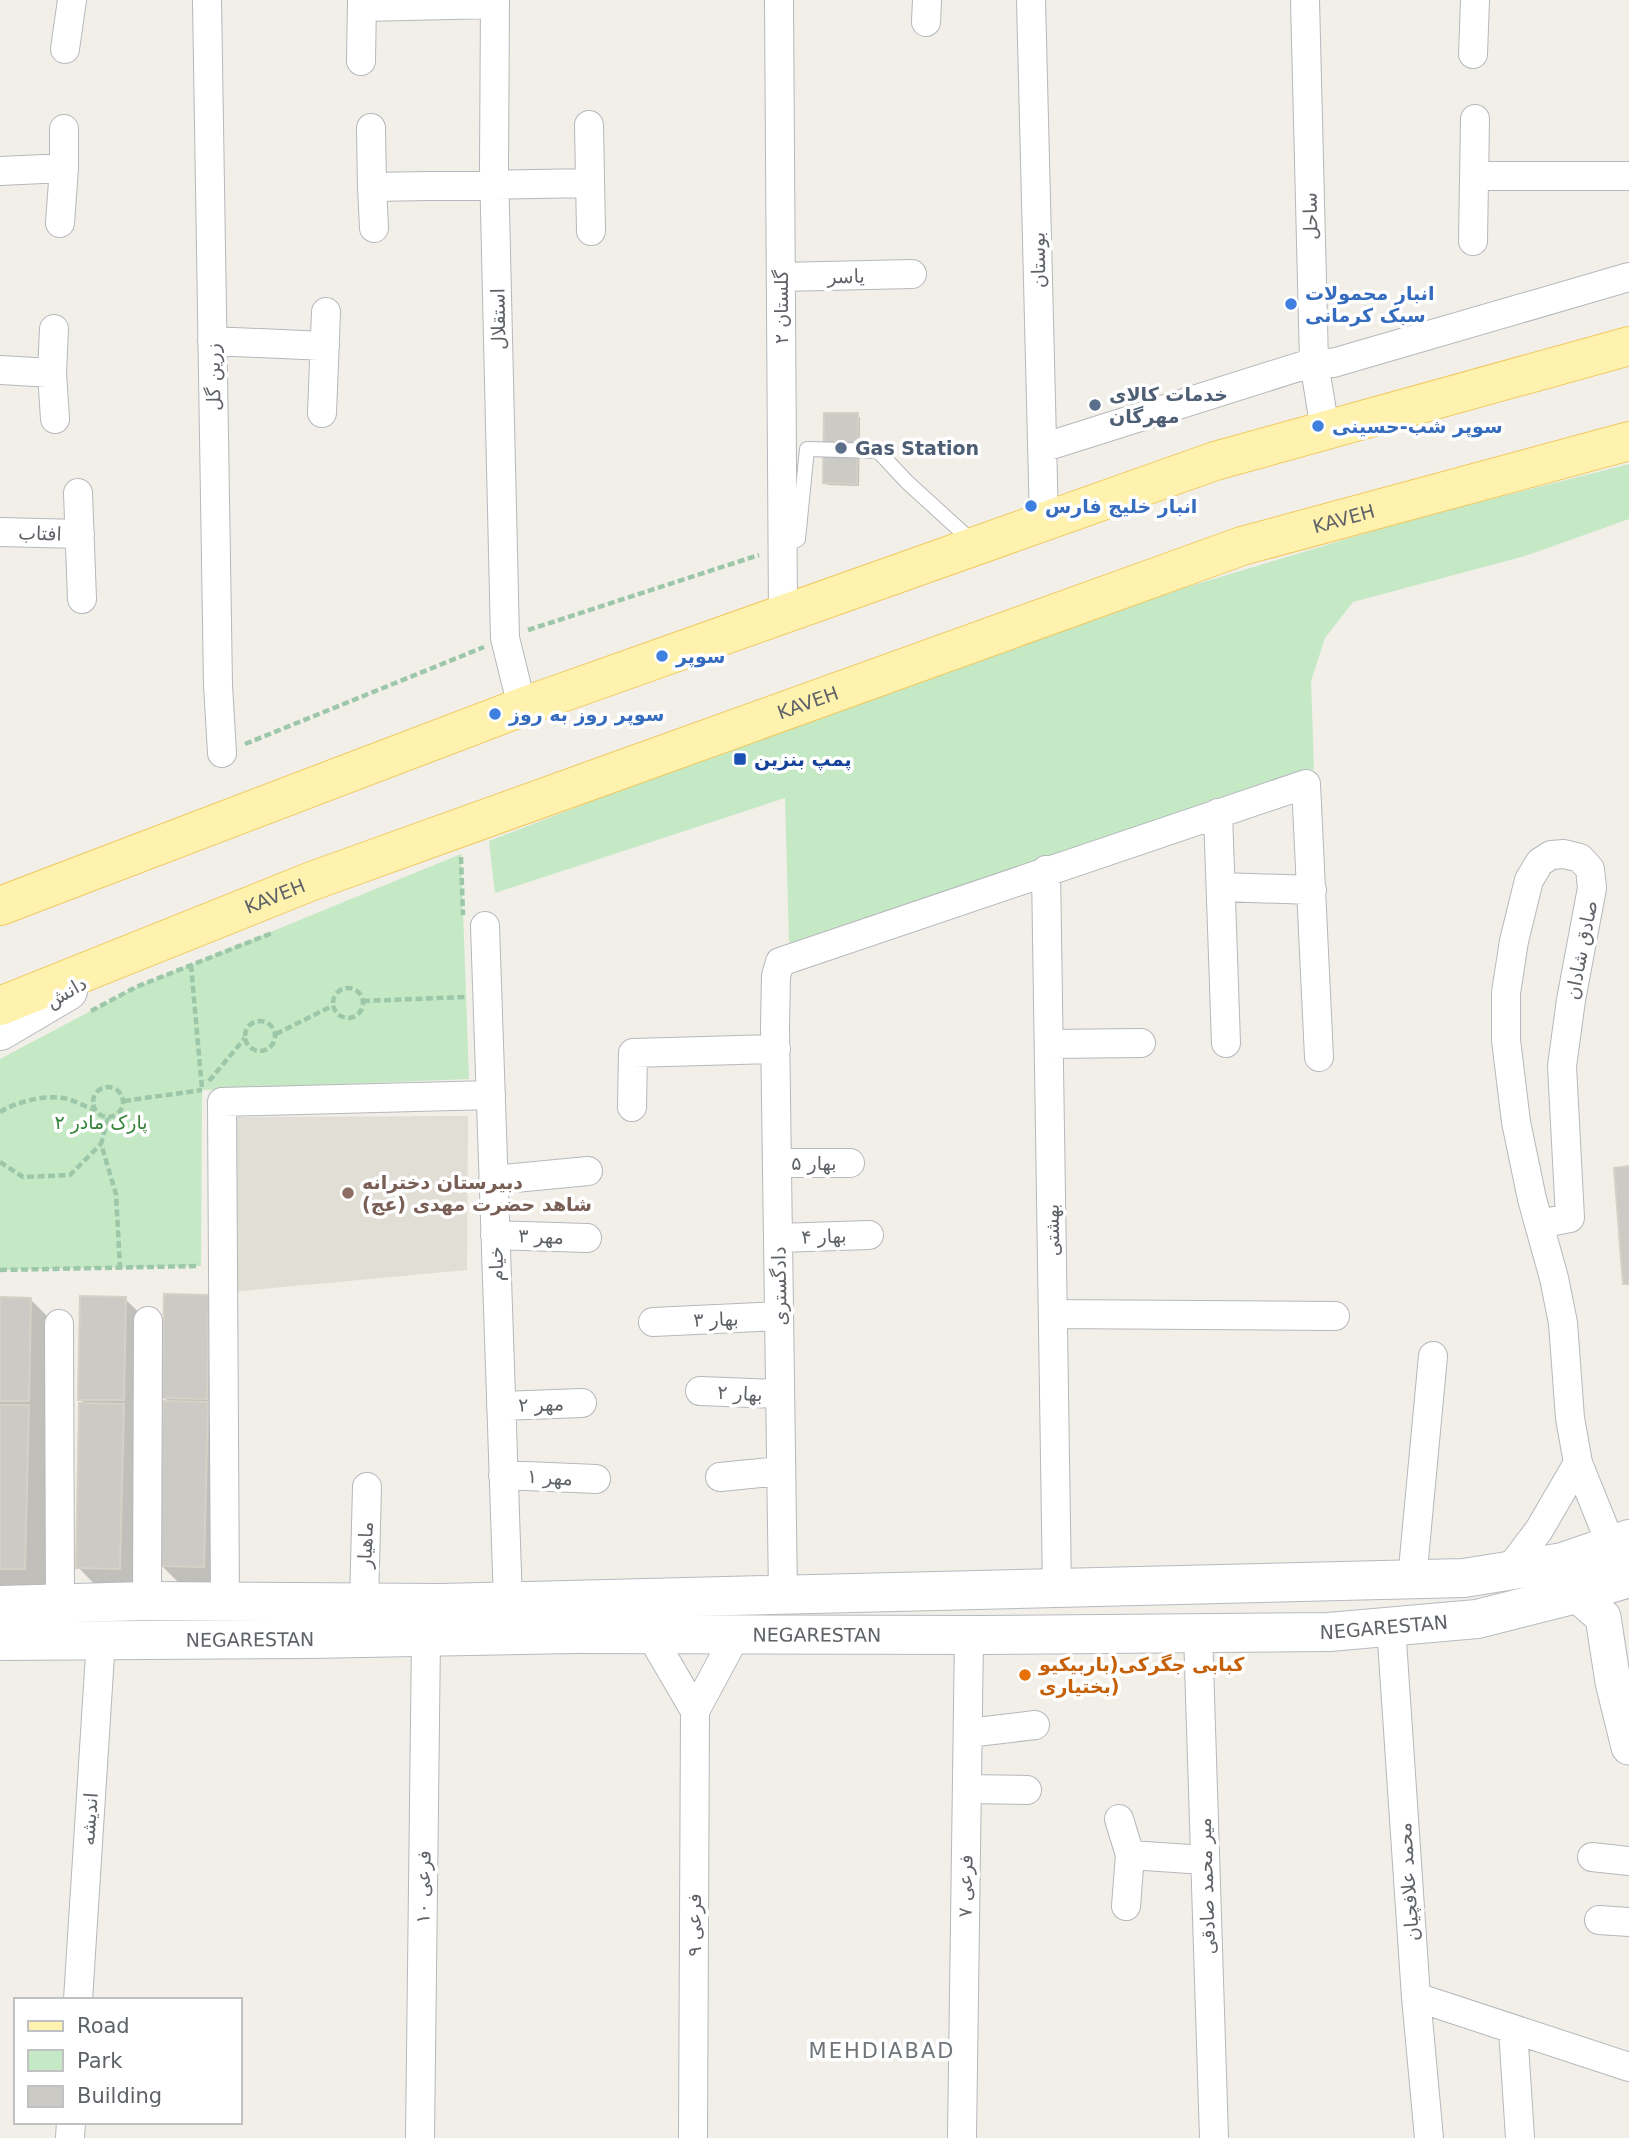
<svg xmlns="http://www.w3.org/2000/svg" width="1629" height="2138" font-family="'DejaVu Sans',Vazirmatn,sans-serif">
  <style>
    .education { fill: #e1ded6 }
    .green { fill: #c5e8c5 }
    .shadow { fill: #0003 }
    .building { fill: #cccac5; stroke: #d6d1c6; stroke-width: 2 }
    .lines { fill: none; stroke-linecap: round; stroke-linejoin: round }
    .service-casing { stroke: #b5b8bc; stroke-width: 16 }
    .minor-casing { stroke: #b5b8bc; stroke-width: 30 }
    .tertiary-casing { stroke: #b5b8bc; stroke-width: 37 }
    .secondary-casing { stroke: #b6babf; stroke-width: 40 }
    .primary-casing { stroke: #f2c960; stroke-width: 40 }
    .path { stroke: #9cc7a9; stroke-width: 4.5; stroke-dasharray: 7 3.5; stroke-linecap: butt }
    .service { stroke: #fff; stroke-width: 14 }
    .minor { stroke: #fff; stroke-width: 28 }
    .tertiary { stroke: #fff; stroke-width: 35 }
    .secondary { stroke: #fff; stroke-width: 38 }
    .primary { stroke: #fff2af; stroke-width: 38 }
    .shop-dot { fill: #3f7fe0; stroke: #fff; stroke-width: 2.5 }
    .service-dot { fill: #5c6f8a; stroke: #fff; stroke-width: 2.5 }
    .transit-dot { fill: #1a4fb4; stroke: #fff; stroke-width: 2.5 }
    .education-dot { fill: #8d6e63; stroke: #fff; stroke-width: 2.5 }
    .food-dot { fill: #e8710a; stroke: #fff; stroke-width: 2.5 }
    .labels { text-anchor: middle; dominant-baseline: central; stroke-width: 7; stroke-linejoin: round; paint-order: stroke }
    .street-label { font-size: 19px; fill: #5f6368; stroke: #fff }
    .shop-label { font-size: 19px; font-weight: bold; fill: #366cbe; stroke: #fff; text-anchor: start }
    .service-label { font-size: 19px; font-weight: bold; fill: #4e5e75; stroke: #fff; text-anchor: start }
    .transit-label { font-size: 19px; font-weight: bold; fill: #164399; stroke: #fff; text-anchor: start }
    .park-label { font-size: 19px; fill: #348238; stroke: #fff }
    .education-label { font-size: 19px; font-weight: bold; fill: #785e54; stroke: #fff; text-anchor: start }
    .food-label { font-size: 19px; font-weight: bold; fill: #c56008; stroke: #fff; text-anchor: start }
    .neighbourhood-label { font-size: 21px; letter-spacing: 2px; fill: #70757a; stroke: #fff }
  </style>
  <rect width="100%" height="100%" fill="#f1efe8"/>
  <path class="education" d="M468 1116 467 1270 231 1292 227 1117Z"/>
  <path class="green" d="M1629 464V519L1525 556 1353 602 1325 638 1311 681 1314 769 801 945 789 942 785 798 495 893 489 841 750 740 1016 645 1187 587 1413 519Z
    M461 854 469 1079 202 1090 201 1266 0 1270V1059L136 987Z"/>
  <path class="shadow" d="M857 415 860 418 859 486 828 485 825 482Z
    M208 1297 230 1319 225 1588 183 1587 161 1565 170 1403 163 1397Z
    M0 1299H30L52 1321 50 1422H44L50 1428 46 1590H4L0 1585Z
    M125 1299 147 1320 141 1590 99 1589 78 1567 86 1405 80 1399Z"/>
  <path class="building" d="M824 413H858L857 484 823 483Z
    M1629 1166V1284H1623L1614 1168Z
    M164 1294 209 1295 207 1399 162 1398Z
    M80 1296 126 1297 124 1400H78Z
    M0 1297 31 1298 29 1401H0Z
    M163 1401 208 1402 204 1567 159 1566Z
    M79 1403 124 1404 120 1569 76 1568Z
    M0 1405H29L25 1569H0Z"/>
  <g class="lines">
    <defs>
      <path id="service" d="M783 547 798 539 807 449 878 451 907 482 974 543"/>
      <path id="minor" d="M207 0 218 685 222 753
        M495 0 494 167 505 638 522 707
        M779 0 783 615
        M1031 0 1044 521
        M1305 0 1314 362 1325 430
        M362 7 495 4
        M926 22 927 0
        M65 49 72 0
        M1473 54 1475 0
        M361 61 362 0
        M589 125 591 231
        M371 128 372 187 590 183
        M0 171 64 168
        M1474 176H1629
        M372 187 374 228
        M60 223 64 168V129
        M1473 241 1475 119
        M781 277 912 274
        M54 329 52 373 55 419
        M212 341 325 346
        M0 370 52 373
        M322 413 326 312
        M1042 448 1314 362 1333 363 1629 277
        M78 493 82 599
        M0 532 80 534
        M1218 813 1226 1043
        M1046 870 1057 1589
        M1221 887 1312 890
        M485 926 508 1602
        M1049 1044 1141 1043
        M632 1107 633 1053 776 1049
        M777 1163H850
        M493 1180 588 1171
        M1539 1224 1570 1218 1562 1066 1571 1000 1592 888 1590 869 1580 858 1564 854 1551 855 1540 862 1529 880 1514 941 1506 993V1040L1516 1122 1532 1199 1554 1278 1563 1323 1570 1418 1578 1463 1611 1545
        M495 1235 587 1238
        M778 1238 869 1235
        M1053 1314 1335 1316
        M653 1322 779 1316
        M59 1324 60 1603
        M700 1391 780 1394
        M501 1406 582 1403
        M503 1475 596 1479
        M720 1477 781 1471
        M1508 1571 1539 1530 1578 1463
        M1412 1580 1433 1356
        M783 1596 775 1027 776 976 780 962 1306 784 1319 1057
        M147 1601 148 1321
        M225 1603 222 1102 491 1095
        M364 1603 367 1487
        M1391 1626 1416 1997 1429 2138
        M1198 1633 1214 2138
        M650 1634 695 1711
        M968 1733 1035 1725
        M967 1789 1027 1790
        M1119 1819 1130 1855 1126 1906
        M1130 1855 1205 1860
        M1592 1857 1629 1861
        M1599 1920 1629 1922
        M1416 1997 1629 2067
        M78 2000 101 1639
        M1513 2029 1520 2138
        M70 2138 71 2122
        M420 2138 426 1637
        M693 2138 695 1711 736 1635
        M962 2138 969 1635"/>
      <path id="tertiary" d="M1576 1594 1603 1617 1613 1682 1629 1747"/>
      <g id="secondary">
        <path d="M0 1031 68 991"/>
        <path d="M0 1605 147 1601 442 1603 1464 1578 1563 1562 1629 1539"/>
        <path id="s1" d="M0 1641 309 1639 575 1634 982 1635 1329 1632 1477 1619 1576 1594 1629 1578"/>
      </g>
      <g id="primary">
        <path d="M0 906 522 707 1215 461 1629 346"/>
        <path id="s2" d="M0 1006 312 881 1242 546 1629 441"/>
      </g>
    </defs>
    <use href="#service" class="service-casing"/>
    <use href="#minor" class="minor-casing"/>
    <use href="#tertiary" class="tertiary-casing"/>
    <use href="#secondary" class="secondary-casing"/>
    <use href="#primary" class="primary-casing"/>
    <path class="path" d="M528 630 759 555
      M245 744 484 647
      M461 857 463 915
      M191 965 202 1089
      M333 1003a15 15 0 1 1 30 0a15 15 0 1 1-30 0Z
      M363 1001 465 997
      M91 1011 136 987 272 933
      M245 1036a15 15 0 1 1 30 0a15 15 0 1 1-30 0Z
      M276 1034 332 1006
      M209 1081 245 1038
      M93 1102a15 15 0 1 1 30 0a15 15 0 1 1-30 0Z
      M124 1101 202 1090
      M0 1112C18 1101 47 1094 68 1099 77 1102 86 1107 95 1110
      M108 1118 101 1144 116 1194 120 1267
      M0 1162 23 1177 70 1175 101 1144
      M0 1270 198 1266"/>
    <use href="#service" class="service"/>
    <use href="#minor" class="minor"/>
    <use href="#tertiary" class="tertiary"/>
    <use href="#secondary" class="secondary"/>
    <use href="#primary" class="primary"/>
  </g>
  <g class="shop-dot">
    <circle cx="1291" cy="304" r="7"/>
    <circle cx="1318" cy="426" r="7"/>
    <circle cx="1031" cy="506" r="7"/>
    <circle cx="662" cy="656" r="7"/>
    <circle cx="495" cy="714" r="7"/>
  </g>
  <g class="service-dot">
    <circle cx="1095" cy="405" r="7"/>
    <circle cx="841" cy="448" r="7"/>
  </g>
  <rect class="transit-dot" x="733" y="752" width="14" height="14" rx="3.5"/>
  <circle class="education-dot" cx="348" cy="1193" r="7"/>
  <circle class="food-dot" cx="1025" cy="1675" r="7"/>
  <g class="labels">
    <g class="street-label">
      <text transform="translate(1310 216) rotate(-91)">ساحل</text>
      <text transform="translate(1038 260) rotate(-91)">بوستان</text>
      <text transform="translate(846 276) rotate(-1)">یاسر</text>
      <text transform="translate(781 307) rotate(-90)">گلستان ۲</text>
      <text transform="translate(498 319) rotate(-91)">استقلال</text>
      <text transform="translate(213 377) rotate(-91)">زرین گل</text>
      <text stroke="none"><textPath href="#s2" startOffset="1430">KAVEH</textPath></text>
      <text transform="translate(40 533) rotate(2)">افتاب</text>
      <text stroke="none"><textPath href="#s2" startOffset="863">KAVEH</textPath></text>
      <text stroke="none"><textPath href="#s2" startOffset="296">KAVEH</textPath></text>
      <text transform="translate(1581 950) rotate(-79)">صادق شادان</text>
      <text transform="translate(66 992) rotate(-30)">دانش</text>
      <text x="814" y="1163">بهار ۵</text>
      <text transform="translate(1052 1230) rotate(-91)">بهشتی</text>
      <text transform="translate(541 1236) rotate(2)">مهر ۳</text>
      <text transform="translate(824 1236) rotate(-2)">بهار ۴</text>
      <text transform="translate(496 1264) rotate(-92)">خیام</text>
      <text transform="translate(779 1286) rotate(-91)">دادگستری</text>
      <text transform="translate(716 1319) rotate(-2)">بهار ۳</text>
      <text transform="translate(740 1393) rotate(3)">بهار ۲</text>
      <text transform="translate(541 1404) rotate(-2)">مهر ۲</text>
      <text transform="translate(550 1477) rotate(3)">مهر ۱</text>
      <text transform="translate(365 1545) rotate(-88)">ماهیار</text>
      <text stroke="none"><textPath href="#s1" startOffset="1384">NEGARESTAN</textPath></text>
      <text stroke="none"><textPath href="#s1" startOffset="817">NEGARESTAN</textPath></text>
      <text stroke="none"><textPath href="#s1" startOffset="250">NEGARESTAN</textPath></text>
      <text transform="translate(89 1819) rotate(-86)">اندیشه</text>
      <text transform="translate(1408 1882) rotate(-94)">محمد علافچیان</text>
      <text transform="translate(965 1886) rotate(-89)">فرعی ۷</text>
      <text transform="translate(1206 1886) rotate(-92)">میر محمد صادقی</text>
      <text transform="translate(423 1887) rotate(-89)">فرعی ۱۰</text>
      <text transform="translate(694 1925) rotate(-90)">فرعی ۹</text>
    </g>
    <g class="shop-label">
      <text x="1305" y="293">انبار محمولات<tspan x="1305" dy="22">سبک کرمانی</tspan></text>
      <text x="1332" y="426">سوپر شب-حسینی</text>
      <text x="1045" y="506">انبار خلیج فارس</text>
      <text x="676" y="656">سوپر</text>
      <text x="509" y="714">سوپر روز به روز</text>
    </g>
    <g class="service-label">
      <text x="1109" y="394">خدمات کالای<tspan x="1109" dy="22">مهرگان</tspan></text>
      <text x="855" y="448">Gas Station</text>
    </g>
    <g class="transit-label">
      <text x="754" y="759">پمپ بنزین</text>
    </g>
    <g class="park-label">
      <text x="101" y="1122">پارک مادر ۲</text>
    </g>
    <g class="education-label">
      <text x="362" y="1182">دبیرستان دخترانه<tspan x="362" dy="22">شاهد حضرت مهدی (عج)</tspan></text>
    </g>
    <g class="food-label">
      <text x="1039" y="1664">کبابی جگرکی(باربیکیو<tspan x="1039" dy="22">بختیاری)</tspan></text>
    </g>
    <g class="neighbourhood-label">
      <text x="882" y="2051">MEHDIABAD</text>
    </g>
  </g>
  <rect x="14" y="1998" width="228" height="126" fill="#ffffff" stroke="#bfc1c3" stroke-width="2"/>
  <rect x="28" y="2021" width="35" height="10" fill="#fff2af" stroke="#bfc1c3" stroke-width="2"/>
  <text x="77" y="2033" font-size="21" fill="#5f6368">Road</text>
  <rect x="28" y="2050" width="35" height="21" fill="#c5e8c5" stroke="#bfc1c3" stroke-width="2"/>
  <text x="77" y="2068" font-size="21" fill="#5f6368">Park</text>
  <rect x="28" y="2086" width="35" height="21" fill="#cccac5" stroke="#bfc1c3" stroke-width="2"/>
  <text x="77" y="2103" font-size="21" fill="#5f6368">Building</text>
</svg>
